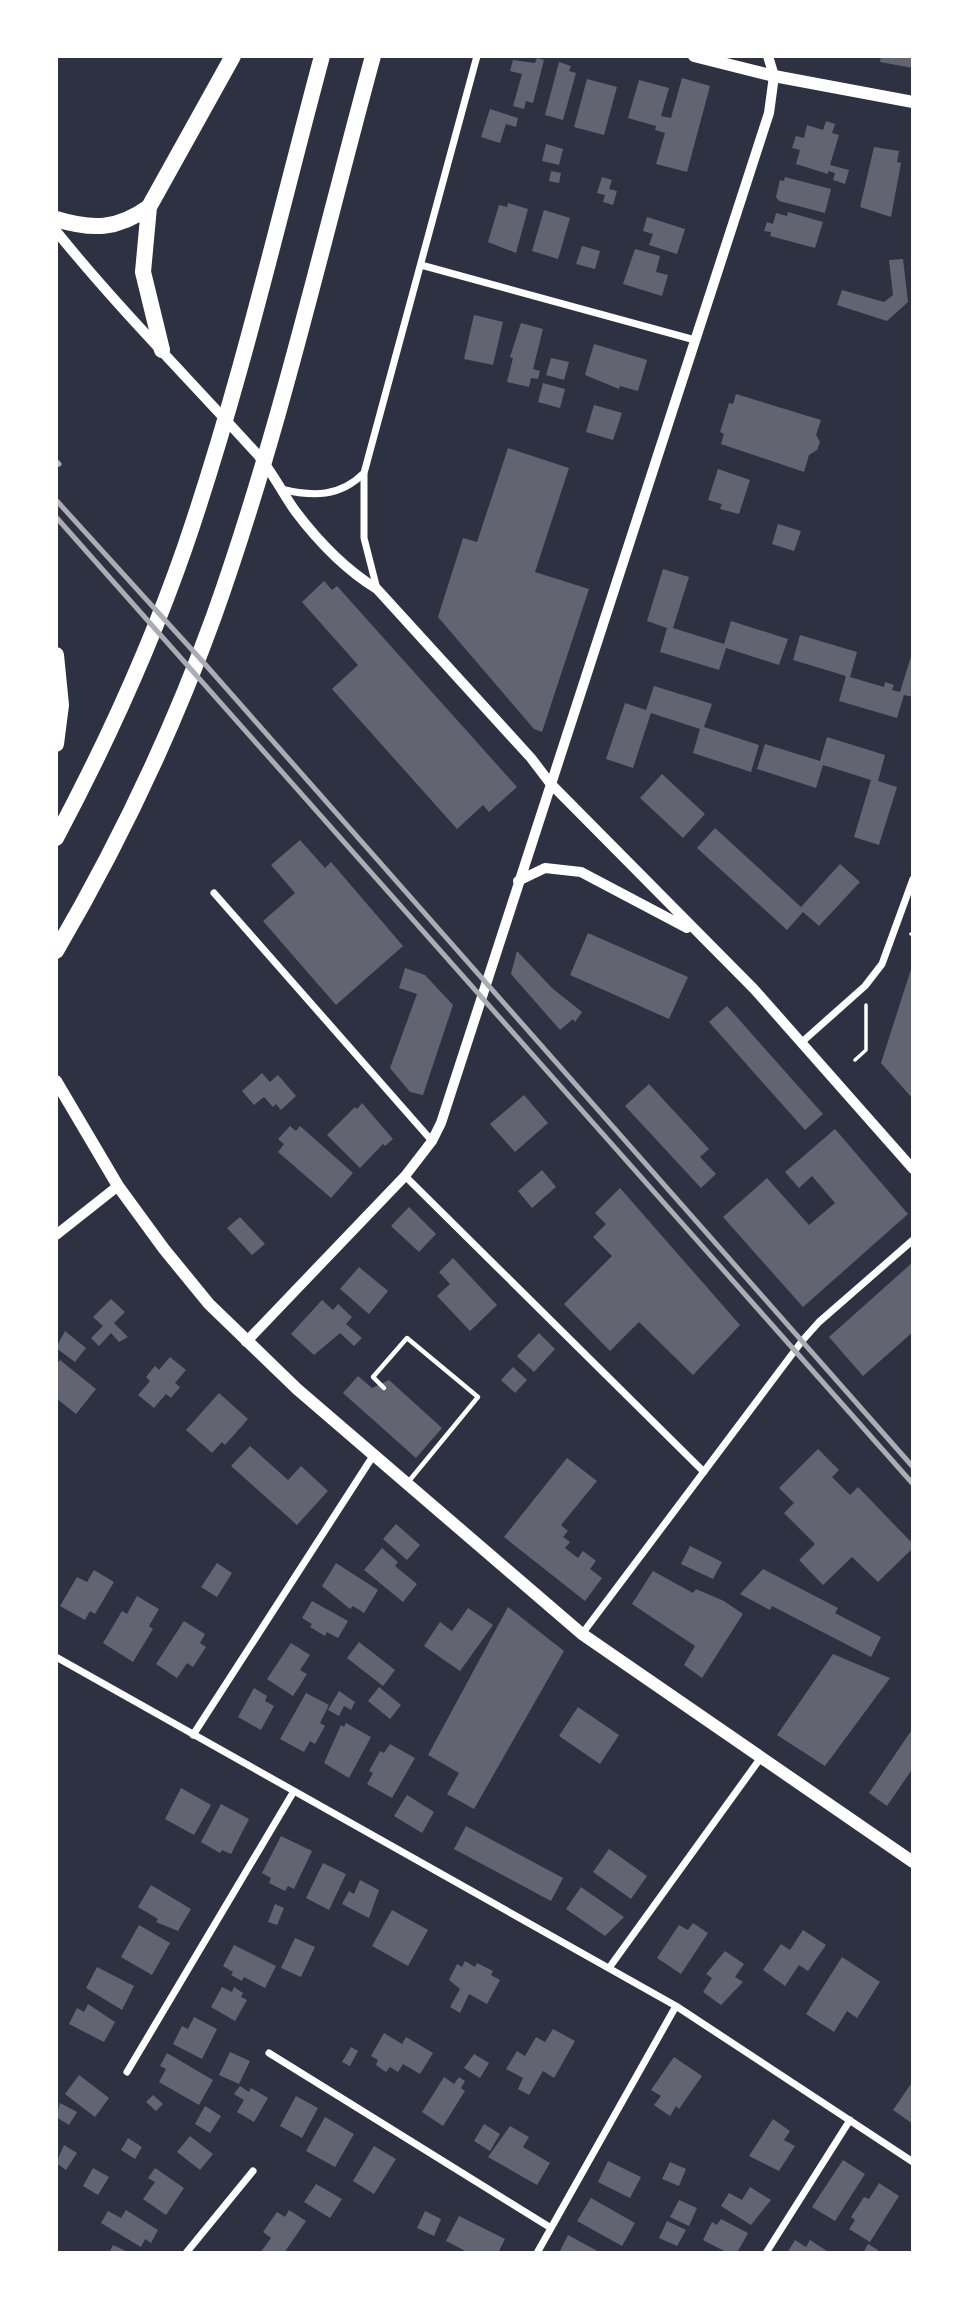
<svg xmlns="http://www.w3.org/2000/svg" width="969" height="2309" font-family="'Alegreya Sans',sans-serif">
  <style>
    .building { fill: #626471 }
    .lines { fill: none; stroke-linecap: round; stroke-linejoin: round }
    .path { stroke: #fff; stroke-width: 3.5 }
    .service { stroke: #fff; stroke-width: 4.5 }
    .minor { stroke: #fff; stroke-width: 7 }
    .tertiary { stroke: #fff; stroke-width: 10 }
    .secondary { stroke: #fff; stroke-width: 12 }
    .motorway { stroke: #fff; stroke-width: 16 }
    .rail { stroke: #abadb3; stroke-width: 5 }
  </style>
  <rect width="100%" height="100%" fill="#2d3142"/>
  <path class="building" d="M881 56H913V68L880 62Z
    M537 58 544 60 533 103 526 101 524 109 513 106 522 74 510 71 513 60 535 63Z
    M559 62 571 66 569 71 576 73 563 120 545 115Z
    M682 78 710 86 687 172 656 164 665 133 655 130 656 126 628 118 639 80 669 88 661 116 671 118Z
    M587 79 617 87 604 135 574 127Z
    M490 109 518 118 516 127 506 124 500 143 481 137Z
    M826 121 835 124 832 133 839 135 830 165 849 170 845 184 833 180 835 173 828 171V174L796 164 800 150 792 148 796 136 804 138 807 125 823 130Z
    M546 144 563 149 559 165 542 161Z
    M874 147 899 151 897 162 901 163 891 217 860 207Z
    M551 171 561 173 559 183 549 181Z
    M602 177 612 180 609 189 617 191 613 205 603 202 605 195 597 193Z
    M785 177 831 189 825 213 779 201 776 197 780 180 784 181Z
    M508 203 528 209 516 253 488 242 499 205 507 207Z
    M544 210 570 218 558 259 532 251Z
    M788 212 823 222 815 248 770 236 771 232 764 231 767 222 773 224 776 213 787 216Z
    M647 217 685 229 677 254 649 245 653 234 643 231Z
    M582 246 600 251 595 269 576 264Z
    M635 249 660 256 656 272 668 275 662 296 623 284Z
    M903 259 908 302 887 321 837 305 842 290 884 302 893 295 889 260Z
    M474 315 503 322 493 365 464 359Z
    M521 323 543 329 533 369 540 371 538 379 531 378 529 387 507 382 513 358 510 357Z
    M594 344 647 360 638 391 620 386 619 389 585 375Z
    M551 358 569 362 564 380 546 375Z
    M543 383 565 389 560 408 538 402Z
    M736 394 821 420 816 435 820 442 817 450 809 455 804 472 721 444 724 434 720 432 729 403 733 404Z
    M594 405 622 413 613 440 586 432Z
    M508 448 569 468 535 572 589 589 542 732 534 729 438 617 463 538 477 542Z
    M718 469 750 480 739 514 720 509 722 504 708 500Z
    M778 524 801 531 794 551 772 544Z
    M663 569 689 577 673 628 724 644 731 621 788 639 779 665 726 648 719 670 660 652 667 628 647 621Z
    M324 581 332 590 337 586 517 787 489 812 483 805 457 829 332 689 358 665 302 602Z
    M800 635 857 652 850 677 884 687 885 682 894 685 892 690 900 692 913 650V697L904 695 897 718 839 701 846 676 793 660Z
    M654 686 712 704 704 727 759 745 751 772 693 753 700 729 651 713 633 768 606 759 625 703 646 710Z
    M827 737 885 755 878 781 897 787 879 845 854 837 871 780 823 765 816 788 757 769 765 744 820 761Z
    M662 774 705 814 683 838 640 798Z
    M715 828 801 907 840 864 860 882 819 926 803 912 787 930 697 848Z
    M300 840 325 868 331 862 403 946 336 1005 263 921 295 893 271 865Z
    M588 933 688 977 669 1019 570 975Z
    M517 951 552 988 582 1012 575 1022 573 1019 560 1030 511 974Z
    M912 966H913V1099L881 1063Z
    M405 968 425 975 453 1005 423 1095 410 1092 390 1068 417 994 399 988Z
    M727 1006 823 1114 805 1130 709 1022Z
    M262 1073 270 1082 278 1075 296 1096 281 1110 276 1104 273 1107 264 1097 254 1105 242 1091Z
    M649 1084 709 1149 700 1157 716 1174 701 1188 625 1106Z
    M524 1095 548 1123 515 1152 490 1124Z
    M362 1103 393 1139 385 1146 383 1144 360 1168 327 1135 355 1107 357 1109Z
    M290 1126 296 1131 300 1126 353 1173 331 1198 278 1152 284 1144 278 1139Z
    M835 1129 908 1214 803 1307 723 1217 767 1178 809 1225 835 1203 812 1176 799 1188 785 1172Z
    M542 1170 556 1187 532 1208 518 1191Z
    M620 1188 740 1325 693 1375 639 1322 610 1351 564 1304 612 1256 593 1237 606 1224 595 1213Z
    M409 1207 436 1234 419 1252 391 1226Z
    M240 1217 265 1244 252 1255 227 1228Z
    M453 1258 497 1305 470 1331 437 1296 450 1284 439 1272Z
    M913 1262V1332L863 1376 829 1337Z
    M359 1267 388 1291 369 1314 340 1289Z
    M111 1299 125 1312 114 1323 128 1337 119 1342 111 1333 99 1346 91 1338 103 1326 93 1317Z
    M322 1300 333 1310 338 1304 352 1317 346 1324 362 1338 354 1346 340 1333 314 1355 291 1334Z
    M65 1331 86 1348 75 1362 56 1348Z
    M539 1333 555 1349 534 1372 517 1356Z
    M170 1357 186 1370 175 1383 180 1387 171 1398 166 1394 154 1408 138 1395 150 1381 146 1377 155 1366 159 1370Z
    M60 1360 96 1389 76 1414 56 1398V1365Z
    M513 1367 527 1380 515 1393 501 1380Z
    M358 1376 372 1388 389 1380 442 1428 416 1458 343 1393Z
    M219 1393 248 1419 225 1445 222 1442 212 1453 186 1430Z
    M250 1446 288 1480 301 1466 328 1491 297 1525 231 1466Z
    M818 1449 839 1470 832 1477 850 1495 858 1487 913 1544V1548L878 1582 852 1557 823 1585 799 1560 815 1544 784 1513 794 1503 779 1488Z
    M567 1458 597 1481 561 1525 568 1531 563 1537 570 1542 565 1548 578 1558 583 1551 596 1561 590 1569 602 1578 585 1601 504 1537Z
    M396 1524 420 1545 407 1560 383 1539Z
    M690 1546 722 1562 713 1579 681 1564Z
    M382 1548 398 1562 395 1566 417 1584 403 1602 364 1570Z
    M217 1563 232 1573 217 1597 201 1587Z
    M336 1563 378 1590 364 1613 353 1606 350 1609 322 1586Z
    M763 1569 838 1608 835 1613 881 1637 871 1657 772 1606 770 1610 740 1594Z
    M94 1570 114 1582 95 1614 90 1611 85 1620 60 1606 77 1577 87 1582Z
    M653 1571 693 1593 696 1589 724 1601 743 1614 702 1678 684 1665 695 1646 632 1604Z
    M137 1596 159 1609 149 1626 153 1629 133 1662 103 1643 122 1611 127 1614Z
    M312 1601 348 1621 338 1638 327 1632 325 1636 310 1627 312 1624 302 1618Z
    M508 1607 564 1651 474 1809 447 1794 459 1773 428 1755Z
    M468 1608 493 1625 460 1671 424 1646 440 1622 452 1631Z
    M184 1621 205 1634 200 1643 206 1647 193 1667 187 1663 177 1678 156 1664Z
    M359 1642 395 1670 383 1686 347 1658Z
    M291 1643 310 1655 300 1670 307 1674 293 1696 267 1679Z
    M833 1654 890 1678 825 1766 777 1735Z
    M379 1687 401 1705 390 1719 368 1701Z
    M254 1688 267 1696 265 1701 274 1706 261 1730 238 1717Z
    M339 1691 355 1702 351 1710 344 1706 339 1716 328 1710Z
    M306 1693 329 1705 320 1723 325 1726 315 1744 310 1741 304 1752 280 1739Z
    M578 1707 619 1735 600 1764 559 1736Z
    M346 1723 371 1737 349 1778 324 1763 341 1725 344 1727Z
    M913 1728V1768L887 1806 869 1793Z
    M390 1744 415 1758 392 1798 367 1784 373 1773 369 1771 380 1751 384 1753Z
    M181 1788 211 1805 194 1835 165 1819Z
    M407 1795 434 1812 422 1833 394 1816Z
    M221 1804 249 1819 231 1854 222 1850 220 1853 201 1842Z
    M466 1826 563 1878 551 1901 454 1849Z
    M281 1836 312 1851 294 1889 288 1886 285 1891 269 1883 271 1878 262 1873Z
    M609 1849 647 1876 631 1899 593 1872Z
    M323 1863 346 1874 329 1910 306 1898Z
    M360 1880 379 1890 369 1918 342 1904 349 1891 354 1894Z
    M151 1885 191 1909 178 1931 156 1922 158 1919 138 1907Z
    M581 1887 624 1917 605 1936 566 1909Z
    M275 1904 284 1908 277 1925 268 1922Z
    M392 1910 428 1930 408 1966 372 1946Z
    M693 1923 708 1933 681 1974 657 1958 679 1925 688 1930Z
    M139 1925 170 1943 152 1975 121 1957Z
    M803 1930 826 1945 808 1971 799 1965 785 1986 763 1970 781 1944 790 1950Z
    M295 1938 315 1947 301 1977 281 1968Z
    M234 1945 276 1966 265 1988 244 1977 242 1981 231 1975 233 1972 223 1966Z
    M725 1951 744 1964 735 1977 743 1982 721 2005 703 1992 712 1978 706 1974Z
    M842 1957 880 1982 857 2018 847 2011 834 2032 806 2014Z
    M465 1961 475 1967 477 1963 493 1971 491 1975 500 1980 487 2004 469 1994 460 2013 450 2007 460 1989 449 1980 457 1964 462 1967Z
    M97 1967 134 1986 122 2010 86 1988Z
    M222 1987 232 1992 234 1987 243 1993 241 1997 247 2000 235 2021 211 2007Z
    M88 2004 115 2022 104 2042 69 2024 77 2008 84 2012Z
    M194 2017 217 2029 202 2059 173 2044 182 2026 188 2029Z
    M553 2029 575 2041 554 2078 543 2071 529 2095 518 2089 523 2078 506 2069 517 2051 525 2056 536 2037 545 2042Z
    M384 2033 402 2044 406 2037 433 2053 420 2074 403 2064 398 2072 390 2067 386 2072 376 2065 378 2060 371 2056Z
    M351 2047 358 2051 350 2066 342 2062Z
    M230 2052 250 2061 239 2084 219 2075Z
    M167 2053 213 2080 199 2105 159 2082 166 2069 160 2066Z
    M474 2054 489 2063 480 2078 464 2068Z
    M674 2057 702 2076 679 2109 676 2106 670 2116 654 2105 661 2096 651 2090Z
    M79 2075 109 2098 95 2117 65 2094Z
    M444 2077 454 2084 459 2077 465 2081 461 2088 465 2091 443 2126 422 2112Z
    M913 2081V2124L893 2110Z
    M240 2086 249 2092 251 2088 268 2098 254 2122 237 2112 244 2100 234 2094Z
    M153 2095 163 2104 156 2111 146 2102Z
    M296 2096 318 2108 302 2138 280 2126Z
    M60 2103 77 2112 69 2125 56 2117Z
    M205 2106 221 2116 210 2133 195 2124Z
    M325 2117 354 2134 335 2167 306 2151Z
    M773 2119 790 2131 784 2140 795 2146 779 2171 749 2156Z
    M484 2124 500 2134 490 2151 474 2141Z
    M510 2126 529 2137 523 2147 550 2163 537 2185 488 2157Z
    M190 2136 213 2154 200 2170 177 2152Z
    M128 2138 142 2147 135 2159 121 2150Z
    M64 2145 77 2153 66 2170 56 2163Z
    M374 2146 396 2159 374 2194 353 2181Z
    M843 2160 865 2174 835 2221 812 2207Z
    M608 2161 641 2177 630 2198 598 2182Z
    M670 2162 686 2169 679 2186 662 2179Z
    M93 2168 109 2177 98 2195 83 2186Z
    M155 2168 184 2188 166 2215 143 2199 155 2182 148 2178Z
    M879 2183 899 2196 870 2242 849 2229 855 2220 851 2217 864 2197 869 2199Z
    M316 2184 342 2199 330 2218 304 2202Z
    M750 2187 771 2200 751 2225 721 2206 729 2193 742 2200Z
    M591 2198 635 2223 622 2246 577 2221Z
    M679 2200 697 2208 689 2226 670 2217Z
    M126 2210 158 2230 151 2243 145 2239 141 2247 101 2223 108 2211 121 2218Z
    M289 2210 306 2221 284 2253H260L271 2238 263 2232 277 2212 285 2217Z
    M425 2211 441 2219 434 2236 417 2228Z
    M459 2216 505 2239 498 2253H469L446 2241Z
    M721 2219 748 2233 737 2253H728L703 2240 712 2222 717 2225Z
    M667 2221 686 2230 677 2246 659 2238Z
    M568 2235 601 2253H559Z
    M795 2240 806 2247 810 2240 830 2253H787Z
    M868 2244 878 2250 876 2253H863Z
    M113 2245 130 2253H109Z"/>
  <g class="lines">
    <path class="path" d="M911 934 913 933
      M855 1060 866 1050V1005"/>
    <path class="service" d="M384 1388 373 1377 407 1338 478 1397 409 1481"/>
    <path class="minor" d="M421 265 695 340
      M281 489C313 497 340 497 364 473
      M377 589 364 538V473L477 56
      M214 893 432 1141
      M802 1042 865 986 882 964 913 879
      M405 1176 704 1472
      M582 1634 802 1341 819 1322 913 1240
      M56 1657 676 2006 913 2162
      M193 1735 373 1456
      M609 1968 762 1756
      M269 2053 551 2228
      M127 2072 294 1791
      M186 2253 253 2171
      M537 2253 676 2006
      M766 2253 850 2120"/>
    <path class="tertiary" d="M56 231C119 309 190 380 257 454 273 472 282 493 296 512 318 541 346 570 377 589L531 758 550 783 754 989 913 1169
      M518 881 545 868 581 872 687 928
      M56 1235 118 1186
      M246 1342 405 1176 432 1141 441 1123 769 113 774 76 768 56"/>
    <path class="secondary" d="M694 56 774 76 913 102
      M56 1081 118 1186 164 1249 209 1304 297 1389 582 1634 913 1862"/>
    <path class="motorway" d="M149 207 143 272 162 350
      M56 219C92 230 117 230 149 207L233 56
      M56 655 61 705 56 744
      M56 838C106 744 150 648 185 547 240 387 278 220 322 56
      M56 951C118 845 172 732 214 616 279 434 322 243 373 56"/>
    <path class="rail" d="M56 461 59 464
      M56 500 204 663 913 1467
      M56 517 913 1484"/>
  </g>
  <rect width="969" height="2309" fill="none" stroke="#ffffff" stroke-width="116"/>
</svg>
